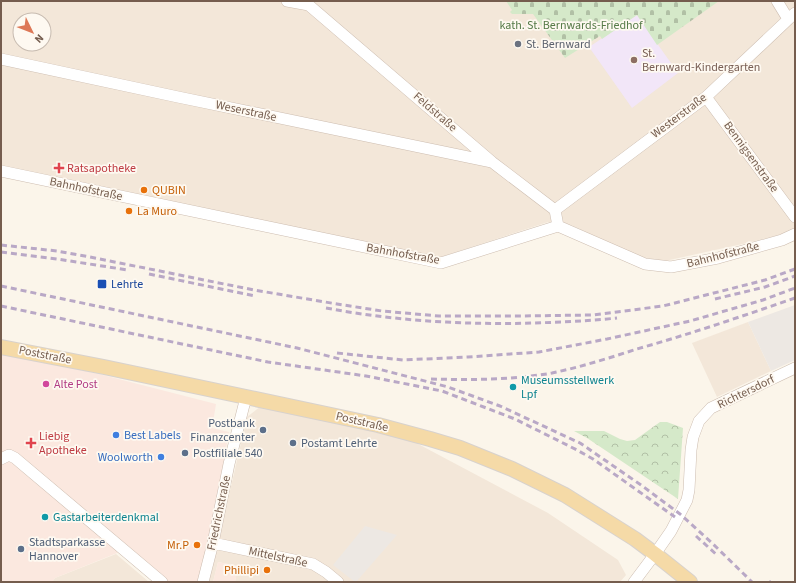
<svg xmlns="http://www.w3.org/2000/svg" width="796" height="583" font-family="'Source Sans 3',sans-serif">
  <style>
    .residential { fill: #f3e7d9; fill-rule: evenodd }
    .commercial { fill: #fbe8df }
    .industrial { fill: #ede8e3 }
    .education { fill: #f2e6f8 }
    .forest { fill: url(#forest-crowns) }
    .cemetery { fill: url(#cemetery-stones) }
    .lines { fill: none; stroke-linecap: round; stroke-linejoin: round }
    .minor-casing { stroke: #cdbdb0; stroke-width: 12 }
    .major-casing { stroke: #d8d2cd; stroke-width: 16 }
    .minor { stroke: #fff; stroke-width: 11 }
    .major { stroke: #f5daa7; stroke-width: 14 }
    .rail { stroke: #b9a8c6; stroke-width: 3; stroke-dasharray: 6 4; stroke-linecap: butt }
    .worship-dot { fill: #6b7280; stroke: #fef9f1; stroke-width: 1.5 }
    .education-dot { fill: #8d6e63; stroke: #fef9f1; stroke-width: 1.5 }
    .health-dot { fill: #e0444e; stroke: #fef9f1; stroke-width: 1.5 }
    .food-dot { fill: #e8710a; stroke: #fef9f1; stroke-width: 1.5 }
    .transit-dot { fill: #1a4fb4; stroke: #fef9f1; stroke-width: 1.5 }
    .hotel-dot { fill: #d1479c; stroke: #fef9f1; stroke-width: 1.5 }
    .culture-dot { fill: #0f9aa8; stroke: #fef9f1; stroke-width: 1.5 }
    .service-dot { fill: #5c6f8a; stroke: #fef9f1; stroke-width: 1.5 }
    .shop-dot { fill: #3f7fe0; stroke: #fef9f1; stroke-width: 1.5 }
    .labels { text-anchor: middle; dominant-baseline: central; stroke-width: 3.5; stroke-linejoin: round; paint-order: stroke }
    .park-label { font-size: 12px; fill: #557a47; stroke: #fef9f1 }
    .worship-label { font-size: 12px; fill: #5b616d; stroke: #fef9f1; text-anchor: start }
    .education-label { font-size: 12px; fill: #785e54; stroke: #fef9f1; text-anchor: start }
    .street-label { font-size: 12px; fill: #755d4e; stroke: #fef9f1 }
    .health-label { font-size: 12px; fill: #be3a42; stroke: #fef9f1; text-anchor: start }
    .food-label { font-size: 12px; fill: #c56008; stroke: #fef9f1; text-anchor: start }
    .transit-label { font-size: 12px; fill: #164399; stroke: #fef9f1; text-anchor: start }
    .culture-label { font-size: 12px; fill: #0d838f; stroke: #fef9f1; text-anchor: start }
    .hotel-label { font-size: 12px; fill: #b23c85; stroke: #fef9f1; text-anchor: start }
    .service-label { font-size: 12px; fill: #4e5e75; stroke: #fef9f1; text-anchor: start }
    .shop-label { font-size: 12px; fill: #366cbe; stroke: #fef9f1; text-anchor: start }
  </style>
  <defs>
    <pattern id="forest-crowns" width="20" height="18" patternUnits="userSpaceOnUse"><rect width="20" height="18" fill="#d5e9c9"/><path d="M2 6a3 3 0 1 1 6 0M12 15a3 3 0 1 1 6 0" fill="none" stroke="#b1c0a5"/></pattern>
    <pattern id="cemetery-stones" width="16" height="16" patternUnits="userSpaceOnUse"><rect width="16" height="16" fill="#d5e9c9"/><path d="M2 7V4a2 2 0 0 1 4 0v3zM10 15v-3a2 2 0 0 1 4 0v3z" fill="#b1c0a5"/></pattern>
  </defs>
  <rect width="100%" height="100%" fill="#fbf5ea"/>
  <path class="residential" d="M1 1H795V230L787 233 747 243 665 261 641 257 571 225 548 222 438 258 1 174ZM20 20H44V44H20Z
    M748 322 771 371 717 397 692 343Z
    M261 406 405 437 548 513 618 560 626 575 620 582H235L238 566 218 562 213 582H209L247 417Z
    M116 554 149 582H52L55 578Z"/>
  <path class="commercial" d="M1 353 99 374 216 404 212 428 229 432 202 582H165L127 549 55 578 52 582H1Z
    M218 562 238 566 235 582H213Z"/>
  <path class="industrial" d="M795 305V360L771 371 748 322Z
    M365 526 397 535 356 582H355L333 565Z"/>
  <path class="education" d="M637 15 678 73 632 108 589 47Z"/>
  <path class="forest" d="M660 422H667L683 428 678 499 587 438 574 431H604L620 439 627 441 635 440Z"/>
  <path class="cemetery" d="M506 1H719L657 45 637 15 602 39 600 36 565 58 533 14H512L510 12 512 10Z"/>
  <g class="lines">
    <defs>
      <path id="minor" d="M287 1 309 5
        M304 1 492 162 555 210 558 226
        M777 1 788 19
        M1 59 178 97 492 162
        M706 97 795 217
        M1 171 441 263 558 226 645 264 671 267 718 258 782 240 795 234
        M555 210 706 97 795 13
        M1 459 9 455 15 458 162 582
        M213 543 313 564 326 572 338 582
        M203 582 213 543 229 464 246 397
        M634 582 655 554 671 531 687 500 689 490 691 450 693 437 699 421 711 408 795 368"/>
      <path id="major" d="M1 347 104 367 378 425 430 439 460 448 512 469 565 495 635 539 655 554 690 582"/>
    </defs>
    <use href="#minor" class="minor-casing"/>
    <use href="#major" class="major-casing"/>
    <use href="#minor" class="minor"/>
    <use href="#major" class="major"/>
    <path class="rail" d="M1 245 57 251 90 257 254 290 337 304 382 311 439 316H517L593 315 663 306 765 280 795 269
      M1 252 57 259 128 270
      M149 274 255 296
      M1 286 297 348 448 387 500 406 580 443 641 485 680 514 711 542 752 582
      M715 299 765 287 795 276
      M1 306 268 362 366 376 442 391 515 419 577 450 593 459 675 517
      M326 308C395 321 465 325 535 323 562 322 589 321 617 318
      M337 353 403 360 468 357 539 352 607 339 690 321 763 300 795 288
      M431 379C471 380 513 380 552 373 581 367 609 358 637 349 690 334 743 316 795 298
      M696 536 718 556
      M769 581 770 582"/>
  </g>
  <circle class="worship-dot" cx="518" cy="44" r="4"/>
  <circle class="education-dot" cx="634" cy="60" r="4"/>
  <g class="health-dot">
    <path d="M57 162h4v4h4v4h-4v4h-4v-4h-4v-4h4z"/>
    <path d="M29 437h4v4h4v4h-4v4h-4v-4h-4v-4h4z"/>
  </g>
  <g class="food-dot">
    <circle cx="144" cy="190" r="4"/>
    <circle cx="129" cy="211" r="4"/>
    <circle cx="197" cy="545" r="4"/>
    <circle cx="267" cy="570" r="4"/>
  </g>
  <rect class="transit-dot" x="97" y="279" width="10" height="10" rx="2"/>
  <circle class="hotel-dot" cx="46" cy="384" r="4"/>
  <g class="culture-dot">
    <circle cx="513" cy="387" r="4"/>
    <circle cx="45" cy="517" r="4"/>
  </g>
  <g class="service-dot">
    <circle cx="263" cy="430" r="4"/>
    <circle cx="293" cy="443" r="4"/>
    <circle cx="185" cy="453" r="4"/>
    <circle cx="21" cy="549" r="4"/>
  </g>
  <g class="shop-dot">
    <circle cx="116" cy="435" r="4"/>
    <circle cx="161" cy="457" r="4"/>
  </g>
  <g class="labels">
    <g class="park-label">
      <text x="571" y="25">kath. St. Bernwards-Friedhof</text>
    </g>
    <g class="worship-label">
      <text x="526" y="44">St. Bernward</text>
    </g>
    <g class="education-label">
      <text x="642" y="53">St.<tspan x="642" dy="14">Bernward-Kindergarten</tspan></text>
    </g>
    <g class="street-label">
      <text transform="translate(246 111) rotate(12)">Weserstraße</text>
      <text transform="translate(435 112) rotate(41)">Feldstraße</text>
      <text transform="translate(679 116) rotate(-37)">Westerstraße</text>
      <text transform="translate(751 157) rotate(54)">Bennigsenstraße</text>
      <text transform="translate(86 189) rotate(12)">Bahnhofstraße</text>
      <text transform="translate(403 254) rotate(10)">Bahnhofstraße</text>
      <text transform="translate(723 255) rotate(-14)">Bahnhofstraße</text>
      <text transform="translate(45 355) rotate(11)">Poststraße</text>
      <text transform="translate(746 392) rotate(-26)">Richtersdorf</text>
      <text transform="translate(362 422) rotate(13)">Poststraße</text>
      <text transform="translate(219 513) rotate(-78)">Friedrichstraße</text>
      <text transform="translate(278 557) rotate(12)">Mittelstraße</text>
    </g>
    <g class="health-label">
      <text x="67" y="168">Ratsapotheke</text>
      <text x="39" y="436">Liebig<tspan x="39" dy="14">Apotheke</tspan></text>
    </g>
    <g class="food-label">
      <text x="152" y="190">QUBIN</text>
      <text x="137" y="211">La Muro</text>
      <text x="189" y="545" text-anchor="end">Mr.P</text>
      <text x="259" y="570" text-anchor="end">Phillipi</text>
    </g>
    <g class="transit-label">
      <text x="111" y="284">Lehrte</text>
    </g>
    <g class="culture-label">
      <text x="521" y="380">Museumsstellwerk<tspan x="521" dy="14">Lpf</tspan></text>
      <text x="53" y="517">Gastarbeiterdenkmal</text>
    </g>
    <g class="hotel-label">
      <text x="54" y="384">Alte Post</text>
    </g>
    <g class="service-label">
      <text x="255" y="423" text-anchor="end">Postbank<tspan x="255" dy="14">Finanzcenter</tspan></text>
      <text x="301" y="443">Postamt Lehrte</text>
      <text x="193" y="453">Postfiliale 540</text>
      <text x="29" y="542">Stadtsparkasse<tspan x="29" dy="14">Hannover</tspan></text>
    </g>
    <g class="shop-label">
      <text x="124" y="435">Best Labels</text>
      <text x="153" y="457" text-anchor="end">Woolworth</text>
    </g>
  </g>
  <rect width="796" height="583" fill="none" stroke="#755d4e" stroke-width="4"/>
  <g transform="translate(32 32) rotate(133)"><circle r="19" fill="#fef9f1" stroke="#c7bbb0"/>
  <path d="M0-3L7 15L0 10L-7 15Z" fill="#dd7857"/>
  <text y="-6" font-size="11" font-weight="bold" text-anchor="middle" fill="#755d4e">N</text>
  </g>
</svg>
